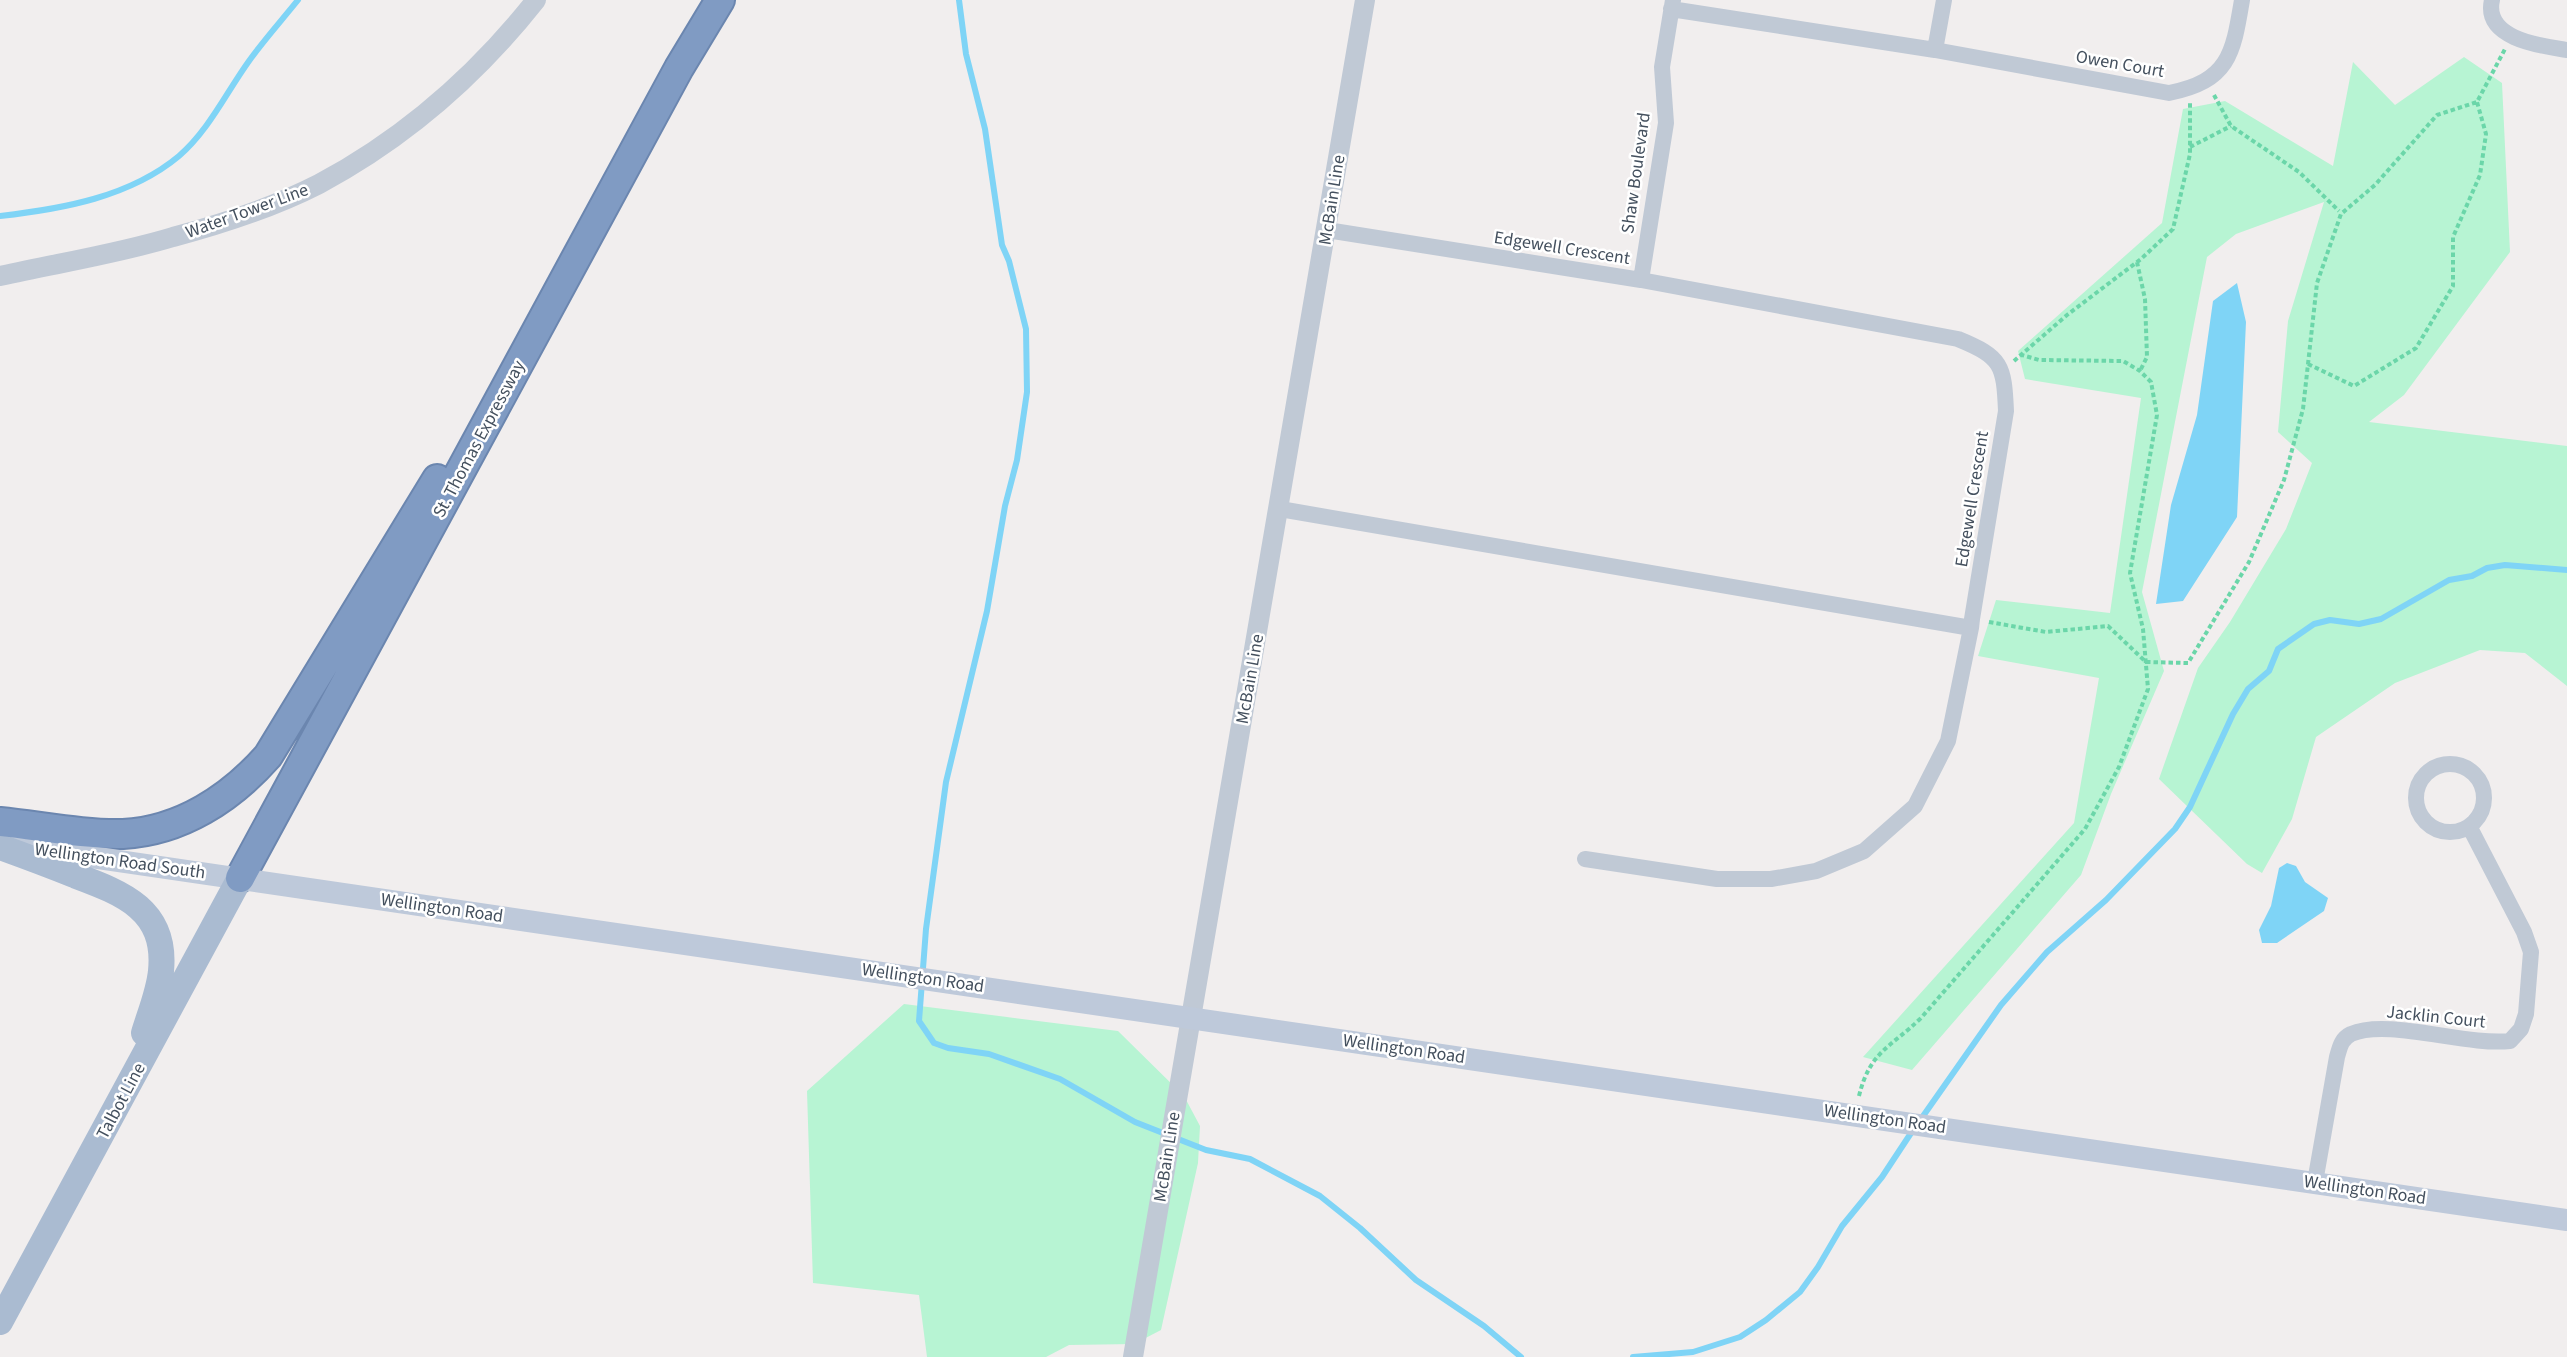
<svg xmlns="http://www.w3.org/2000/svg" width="2567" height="1357" font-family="'Source Sans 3',sans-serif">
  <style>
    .green { fill: #b7f4d3 }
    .water { fill: #7fd4f6 }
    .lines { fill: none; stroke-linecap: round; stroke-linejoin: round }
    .stream { stroke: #7fd4f6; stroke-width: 6 }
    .motorway-casing { stroke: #6b86af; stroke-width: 32 }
    .path { stroke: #6bd6a9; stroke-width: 4; stroke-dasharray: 4.5 3; stroke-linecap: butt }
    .minor { stroke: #c0c9d5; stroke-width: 16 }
    .tertiary { stroke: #c0c9d5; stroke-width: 20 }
    .secondary { stroke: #bec9da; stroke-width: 22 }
    .primary { stroke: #aabbd1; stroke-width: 26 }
    .motorway { stroke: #809bc3; stroke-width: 28 }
    .labels { text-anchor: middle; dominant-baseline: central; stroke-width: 5; stroke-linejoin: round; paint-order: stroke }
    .street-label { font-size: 18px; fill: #44505e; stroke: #fff }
  </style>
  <rect width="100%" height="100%" fill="#f1eeee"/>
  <path class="green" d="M2464 57 2502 83 2510 252 2404 395 2369 422 2567 446V686L2525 653 2480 650 2395 683 2316 737 2292 819 2262 873 2247 864 2159 779 2198 668 2230 622 2286 529 2312 463 2278 432 2288 321 2324 202 2236 234 2207 257 2142 592 2164 671 2111 794 2081 875 1912 1070 1863 1057 2074 823 2099 678 1978 656 1996 600 2110 613 2141 398 2025 379 2018 351 2162 223 2183 109 2225 101 2333 166 2353 62 2395 105Z
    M904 1004 1118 1031 1184 1096 1200 1126 1198 1163 1161 1330 1134 1344 1069 1345 1046 1357H927L919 1295 813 1283 807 1091Z"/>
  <path class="water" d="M2237 283 2246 322 2237 517 2183 601 2156 604 2171 505 2197 415 2213 301Z
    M2287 863 2296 866 2305 882 2328 898 2324 911 2277 943H2262L2259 930 2271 906 2279 868Z"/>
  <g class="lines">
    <path class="stream" d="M959 0 966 54 985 129 1002 245 1009 261 1026 329 1027 392 1017 460 1005 506 987 611 946 782 926 929 919 1021 934 1043 948 1048 989 1054 1060 1079 1135 1122 1206 1150 1250 1159 1320 1196 1360 1228 1416 1280 1484 1326 1521 1357
      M0 216C62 209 130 197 179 156 209 130 226 93 249 61 264 40 282 20 298 0
      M1921 1119 2001 1005 2047 952 2106 900 2175 829 2190 807 2233 714 2248 689 2269 671 2278 649 2314 624 2330 620 2359 624 2381 619 2449 580 2472 576 2487 568 2505 565 2567 570
      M1633 1357 1693 1352 1740 1337 1766 1320 1800 1292 1818 1267 1842 1226 1882 1177 1913 1130"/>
    <defs>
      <path id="motorway" d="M0 822C40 826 83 835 123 834 181 831 231 798 268 756L437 479
        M240 878 679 68 720 0"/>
    </defs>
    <use href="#motorway" class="motorway-casing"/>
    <path class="path" d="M2214 95 2231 126 2299 172 2339 211
      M2190 147 2231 126
      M2137 262 2145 299 2147 357 2140 371
      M2014 361 2067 315 2141 259 2173 229 2190 154V103
      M2308 364 2354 386 2416 348 2453 286V237L2480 175 2486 134 2477 102
      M1989 622 2046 632 2108 626 2146 662 2188 663 2249 562 2284 480 2303 409 2317 283 2341 214 2375 185 2437 115 2477 102 2505 49
      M1859 1096C1870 1051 1890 1048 1921 1018L2085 829 2119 767 2148 689 2143 629 2130 573 2157 415 2151 382 2140 371 2123 361 2039 360 2022 355"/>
    <path class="minor" d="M2492 0C2483 39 2541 46 2567 50
      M1671 9 1935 50 2169 93C2229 81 2233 54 2242 0
      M1935 50 1944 0
      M1641 280 1666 123 1662 67 1673 0
      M1280 509 1971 628 1972 619 2006 411C2004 365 2002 357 1958 339L1641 280 1327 230
      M2416 798a34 34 0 1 1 68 0a34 34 0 1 1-68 0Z
      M1585 859 1717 879H1771L1816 871 1864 851 1915 806 1948 741 1971 628
      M2315 1182 2337 1057C2340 1047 2341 1039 2351 1034 2388 1018 2465 1046 2510 1041L2521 1029 2526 1014 2531 952 2524 932 2469 826"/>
    <path class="tertiary" d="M0 276C58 263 117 254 173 237 222 224 274 207 319 184 405 138 476 76 536 0
      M1133 1357 1365 0"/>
    <path class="secondary" d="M16 846 2567 1220"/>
    <path class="primary" d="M0 847C25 856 49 865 74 875 122 893 167 909 161 971 159 992 150 1013 144 1033
      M0 1322 240 878"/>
    <use href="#motorway" class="motorway"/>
  </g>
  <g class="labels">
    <g class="street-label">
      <text transform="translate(2120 64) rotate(10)">Owen Court</text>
      <text transform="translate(1636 173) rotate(-82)">Shaw Boulevard</text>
      <text transform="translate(1332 200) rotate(-81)">McBain Line</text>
      <text transform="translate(247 211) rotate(-20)">Water Tower Line</text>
      <text transform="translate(1562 248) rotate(9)">Edgewell Crescent</text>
      <text transform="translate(479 439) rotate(-62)">St. Thomas Expressway</text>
      <text transform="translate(1972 499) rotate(-81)">Edgewell Crescent</text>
      <text transform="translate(1250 679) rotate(-80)">McBain Line</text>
      <text transform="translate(120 861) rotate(8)">Wellington Road South</text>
      <text transform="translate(442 908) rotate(8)">Wellington Road</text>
      <text transform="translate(923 978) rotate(8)">Wellington Road</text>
      <text transform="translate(2436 1017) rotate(6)">Jacklin Court</text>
      <text transform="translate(1404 1049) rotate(8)">Wellington Road</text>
      <text transform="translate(121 1101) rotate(-62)">Talbot Line</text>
      <text transform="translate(1885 1119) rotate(8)">Wellington Road</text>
      <text transform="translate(1167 1157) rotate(-81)">McBain Line</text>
      <text transform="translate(2365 1190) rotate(8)">Wellington Road</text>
    </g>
  </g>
</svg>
